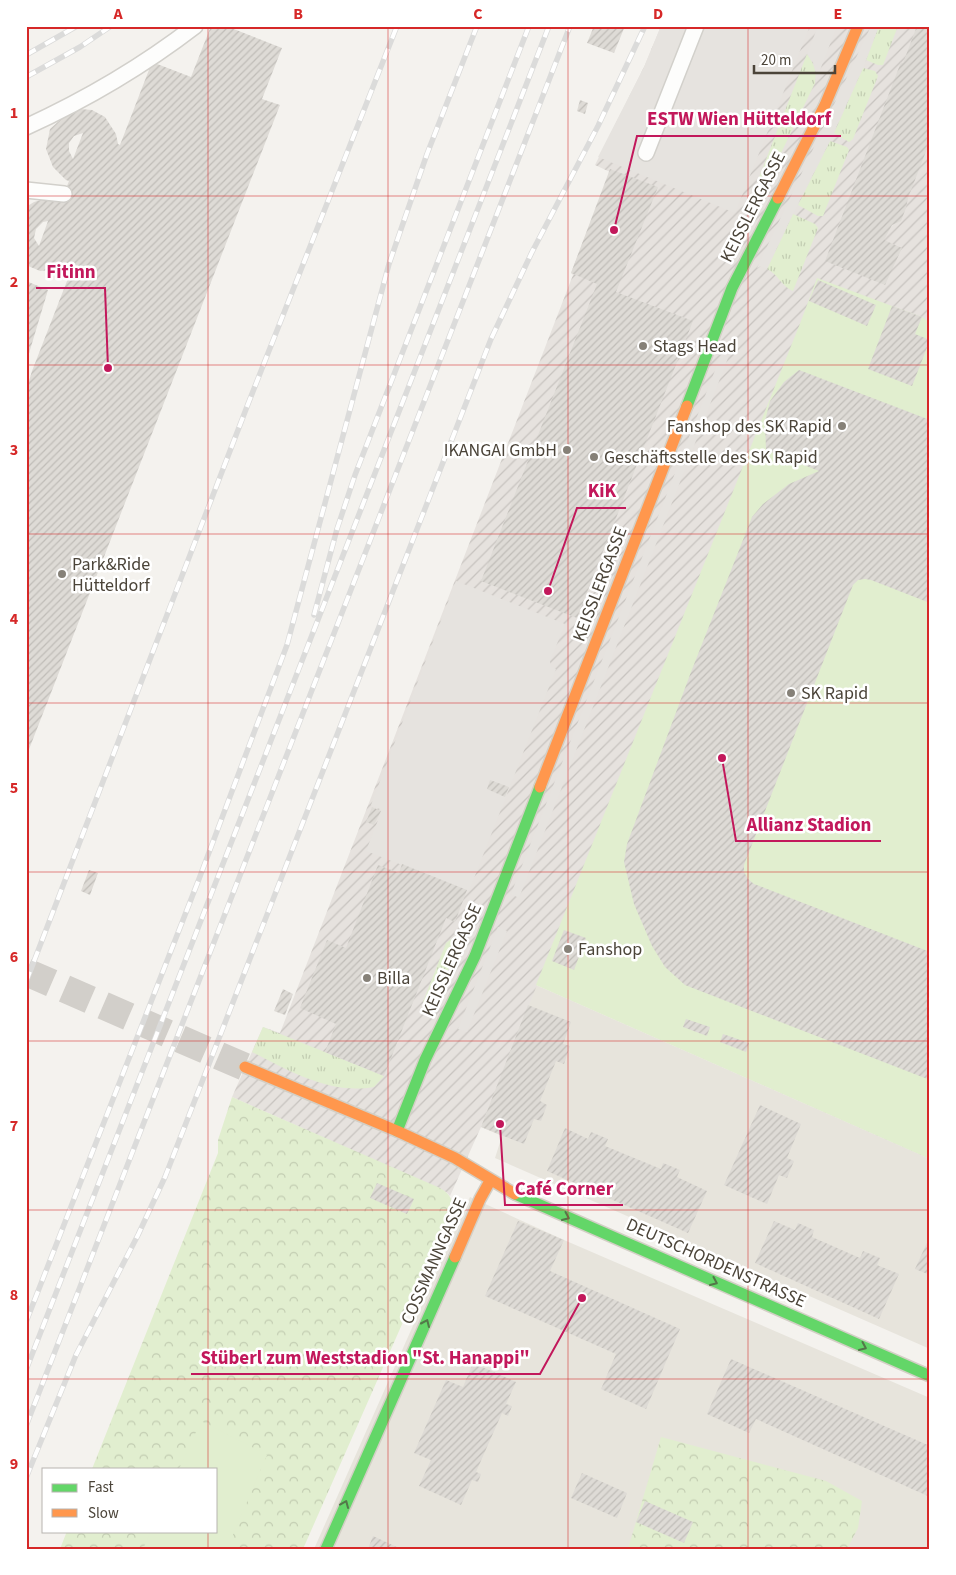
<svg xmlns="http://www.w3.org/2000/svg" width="956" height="1575" font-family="'Source Sans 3',sans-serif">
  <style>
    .residential { fill: #e7e4dc }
    .industrial { fill: url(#industrial-furrows) }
    .grass { fill: url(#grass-tufts) }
    .forest { fill: url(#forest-crowns) }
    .pitch { fill: #e1eecf }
    .parking { fill: #e6e3df }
    .building { fill: url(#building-hatch); fill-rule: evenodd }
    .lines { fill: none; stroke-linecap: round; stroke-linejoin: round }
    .secondary-tunnel { stroke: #d2cfca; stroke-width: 28; stroke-dasharray: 28 14; stroke-linecap: butt }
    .lane-casing { stroke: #d2d0cb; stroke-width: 18 }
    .fast-casing { stroke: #d3cfc5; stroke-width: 14 }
    .slow-casing { stroke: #d3cfc5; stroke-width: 14 }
    .lane { stroke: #fdfdfc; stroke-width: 15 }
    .fast { stroke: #63d668; stroke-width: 11 }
    .slow { stroke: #ff974d; stroke-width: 11 }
    .rail-casing { stroke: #dbdbda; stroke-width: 5.5 }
    .rail { stroke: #fff; stroke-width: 4; stroke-dasharray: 11; stroke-linecap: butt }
    .oneway { stroke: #537749 }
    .grid { fill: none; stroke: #d62828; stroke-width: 1; stroke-opacity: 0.55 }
    .poi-dot { fill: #868178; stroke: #fff; stroke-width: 2 }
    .labels { text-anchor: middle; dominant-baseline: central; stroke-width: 5; stroke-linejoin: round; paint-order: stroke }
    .street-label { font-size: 18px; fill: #4b4439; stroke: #fff }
    .poi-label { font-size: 18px; fill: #4b4439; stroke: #fff; text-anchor: start }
    .leader { fill: none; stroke: #c2185b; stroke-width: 2 }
    .callout-dot { fill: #c2185b; stroke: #fff; stroke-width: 2 }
    .callout-label { font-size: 19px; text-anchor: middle; font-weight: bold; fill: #c2185b; stroke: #fff; stroke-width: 5; stroke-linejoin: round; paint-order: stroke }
    .neatline { fill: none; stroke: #d62828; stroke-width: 2 }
    .grid-label { font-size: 16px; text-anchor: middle; font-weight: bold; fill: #d62828 }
  </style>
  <defs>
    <pattern id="industrial-furrows" width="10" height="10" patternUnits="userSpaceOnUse" patternTransform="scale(1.25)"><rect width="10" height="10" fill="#e6e2de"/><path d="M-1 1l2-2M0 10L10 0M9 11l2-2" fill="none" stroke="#c7c3bf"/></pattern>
    <pattern id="grass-tufts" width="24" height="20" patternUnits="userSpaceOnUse" patternTransform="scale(1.25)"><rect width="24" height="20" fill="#e1eecf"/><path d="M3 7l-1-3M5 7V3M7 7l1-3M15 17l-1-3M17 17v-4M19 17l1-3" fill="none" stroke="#c3cdb2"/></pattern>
    <pattern id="forest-crowns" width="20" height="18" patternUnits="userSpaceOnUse" patternTransform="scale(1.25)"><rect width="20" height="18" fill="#e1eecf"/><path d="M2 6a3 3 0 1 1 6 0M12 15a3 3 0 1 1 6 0" fill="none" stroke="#c3cdb2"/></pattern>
    <pattern id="building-hatch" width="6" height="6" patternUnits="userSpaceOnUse" patternTransform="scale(1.25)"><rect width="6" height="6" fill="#dedbd6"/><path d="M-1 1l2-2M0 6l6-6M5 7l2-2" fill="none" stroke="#c0bdb8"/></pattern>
  </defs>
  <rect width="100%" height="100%" fill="#f4f2ee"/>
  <path class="residential" d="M536 985 930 1159V1349L495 1158 502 1136 481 1127 488 1105Z
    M470 1197 564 1240 930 1398V1549H314Z"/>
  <path class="industrial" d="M661 26H930V1159L537 985 481 1127 450 1196 446 1192 232 1097 263 1027 280 1033 573 275 571 273 610 172 595 165 644 67Z"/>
  <path class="grass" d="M879 26H898L883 65H878L866 60Z
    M807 54C814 64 817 71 815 83L766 184 758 180Z
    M863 68 875 71 878 76 853 139 849 142 834 133Z
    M830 141 847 147 849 150 823 216H818L798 205Z
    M793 214 815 224 818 228 793 291C782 287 778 274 767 269Z
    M461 934 448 970 428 1005 423 1002 446 943 454 937Z
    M263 1027 384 1076 374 1087C330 1095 290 1071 252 1052Z"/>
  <path class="forest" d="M232 1097 440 1188C450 1194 455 1201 451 1213L303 1549H60L67 1531H216V1469H92L218 1153V1140Z
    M661 1437 826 1481 862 1501 858 1528 847 1549H628Z"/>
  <path class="pitch" d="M817 278 892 306 922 317 930 323V1159L536 985 801 321Z
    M201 1421 267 1455 227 1549H143L151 1531H216V1469H179Z"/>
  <path class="parking" d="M661 26H810L735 213 598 157 644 67Z
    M818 26H837L815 83 816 75 814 64 807 54Z
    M871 26H879L863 68 830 141 793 214 767 269 761 266 757 268Z
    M721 355 728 358 519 898 511 894Z
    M456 581 565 624 550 661 551 667 556 669 469 891 366 851 382 810 371 805Z
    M498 927 507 931 467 1032 458 1029Z"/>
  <path class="building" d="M211 26H226L282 48 262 99 280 105 26 757V391L32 371 74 263 72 262 61 269 40 271 26 265V207L34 202 44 199 54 198 61 201 69 181 66 180 53 167 46 149 50 129 67 114 80 109 92 110 105 117 116 134 118 144 120 145 152 62 191 77ZM83 133 73 159 69 151V143L74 136ZM48 221 39 246 34 238 36 229 43 222Z
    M594 26H625L614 53 587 43Z
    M917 26H930V141L908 198 906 208 901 221 892 225 884 240 902 248 885 285 825 261 901 62 903 63Z
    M580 100 588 103 585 114 577 111Z
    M610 169 658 187 616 292 693 321 577 618 481 581 597 284 571 273Z
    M818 280 876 305 867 326 809 301Z
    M26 281 48 290 27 360H26Z
    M892 306 922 317 915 334 930 340 912 386 868 369Z
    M799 370 930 420V603L871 580 865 579 858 580 853 585 744 865V872L748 879 754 884 930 952V1080L685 985 665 967 652 946 634 904 624 862 627 844 691 672 752 517 763 504 789 484 819 471 766 450 765 421 770 401 784 382Z
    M490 780 509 787 505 797 487 789Z
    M372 807 381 811 374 825 366 822Z
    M402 864 467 890 455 922 446 918 384 1076 325 1052 336 1024 300 1008 327 940 346 948 378 865 399 873Z
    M89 870 98 873 90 895 81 891Z
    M564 930 586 938 574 970 552 961Z
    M283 989 293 994 285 1015 274 1011Z
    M528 1005 571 1022 563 1044 570 1046 564 1064 556 1061 540 1101 547 1105 541 1121 534 1119 524 1144 481 1127Z
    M686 1019 710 1027 707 1036 683 1027Z
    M723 1034 749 1043 746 1052 720 1042Z
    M760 1105 801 1124 787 1158 794 1161 787 1178 779 1175 767 1204 724 1185Z
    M565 1128 588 1139 591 1132 608 1139 605 1146 661 1169 663 1163 680 1170 677 1177 707 1191 688 1233 547 1171Z
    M377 1183 414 1199 407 1214 370 1198Z
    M518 1221 564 1240 550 1271 680 1329 646 1409 601 1389 616 1354 485 1296Z
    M774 1221 795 1230 798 1223 814 1230 812 1237 860 1258 863 1251 880 1258 877 1265 899 1274 879 1319 755 1263Z
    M930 1236V1275L915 1269Z
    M731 1359 930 1446V1497L756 1419 749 1433 707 1414Z
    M473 1363 516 1382 506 1404 512 1406 508 1416 502 1413 476 1472 481 1474 478 1482 472 1480 461 1505 419 1486 431 1460 414 1453 446 1380 463 1387Z
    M582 1473 627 1493 617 1518 571 1498Z
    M645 1501 693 1522 684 1543 636 1522Z
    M373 1536 401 1549H368Z"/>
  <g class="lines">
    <path class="secondary-tunnel" d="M26 972 245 1067"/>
    <defs>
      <path id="lane" d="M26 127C85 100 143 66 195 26
        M646 153 696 26
        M26 190 64 194"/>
      <path id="fast" d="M687 406 732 288 778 198
        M397 1131 425 1060 475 956 540 787
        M515 1194 930 1376
        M326 1549 455 1257"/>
      <path id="slow" d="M778 198 825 105 858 26
        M540 787 687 406
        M245 1067 397 1131 455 1158 515 1194
        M455 1257 480 1199 490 1181"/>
    </defs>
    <use href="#lane" class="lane-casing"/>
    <use href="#fast" class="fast-casing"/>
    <use href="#slow" class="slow-casing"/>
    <use href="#lane" class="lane"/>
    <use href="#fast" class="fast"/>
    <use href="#slow" class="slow"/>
    <defs>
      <path id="rail" d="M26 55 77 26
        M26 77 80 47 111 26
        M314 615 337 529 355 475 529 26
        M26 982 248 404 397 26
        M26 1322 199 879 287 645 389 264 427 154 477 26
        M26 1370 549 26
        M26 1426 570 26
        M26 1478 76 1355 138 1235 165 1177 491 339 532 252 598 126 645 26"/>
    </defs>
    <use href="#rail" class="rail-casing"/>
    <use href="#rail" class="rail"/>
  </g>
  <defs><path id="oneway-chevron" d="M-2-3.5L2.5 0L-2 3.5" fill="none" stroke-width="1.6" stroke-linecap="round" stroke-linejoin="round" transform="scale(1.25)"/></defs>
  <g class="oneway">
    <use href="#oneway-chevron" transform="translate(566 1217) rotate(24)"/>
    <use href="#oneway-chevron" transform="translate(714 1282) rotate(24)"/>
    <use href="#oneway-chevron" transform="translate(426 1323) rotate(-66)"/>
    <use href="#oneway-chevron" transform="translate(863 1347) rotate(24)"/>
    <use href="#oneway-chevron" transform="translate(345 1504) rotate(-67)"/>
  </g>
  <path class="grid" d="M208 26V1469M388 26V1549M568 26V1549M748 26V1549M26 196H930M26 365H930M26 534H930M26 703H930M26 872H930M26 1041H930M26 1210H930M26 1379H930M208 1531V1549"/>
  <g class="poi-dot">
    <circle cx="643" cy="346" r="5"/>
    <circle cx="842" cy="426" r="5"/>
    <circle cx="567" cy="450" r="5"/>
    <circle cx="594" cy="457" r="5"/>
    <circle cx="62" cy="574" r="5"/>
    <circle cx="791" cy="693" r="5"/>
    <circle cx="568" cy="949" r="5"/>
    <circle cx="367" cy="978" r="5"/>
  </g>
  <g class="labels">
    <g class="street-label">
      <text transform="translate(753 207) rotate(-63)">KEISSLERGASSE</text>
      <text transform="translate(600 584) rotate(-69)">KEISSLERGASSE</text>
      <text transform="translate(452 960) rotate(-66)">KEISSLERGASSE</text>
      <text transform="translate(434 1261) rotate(-66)">COSSMANNGASSE</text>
      <text transform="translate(716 1263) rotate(24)">DEUTSCHORDENSTRASSE</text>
    </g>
    <g class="poi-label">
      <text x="653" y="346">Stags Head</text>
      <text x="832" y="426" text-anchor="end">Fanshop des SK Rapid</text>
      <text x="557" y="450" text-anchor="end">IKANGAI GmbH</text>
      <text x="604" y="457">Geschäftsstelle des SK Rapid</text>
      <text x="72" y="564">Park&amp;Ride<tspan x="72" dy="21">Hütteldorf</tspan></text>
      <text x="801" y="693">SK Rapid</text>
      <text x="578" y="949">Fanshop</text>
      <text x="377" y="978">Billa</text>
    </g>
  </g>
  <path class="leader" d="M614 230L637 136H841M108 368L105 288H36M548 591L577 508H626M722 758L736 841H881M500 1124L505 1205H623M582 1298L540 1374H191"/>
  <g class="callout-dot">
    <circle cx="614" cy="230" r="5"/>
    <circle cx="108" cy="368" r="5"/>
    <circle cx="548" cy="591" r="5"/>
    <circle cx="722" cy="758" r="5"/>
    <circle cx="500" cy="1124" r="5"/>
    <circle cx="582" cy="1298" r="5"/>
  </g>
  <g class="callout-label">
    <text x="739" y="125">ESTW Wien Hütteldorf</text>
    <text x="71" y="278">Fitinn</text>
    <text x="602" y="497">KiK</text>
    <text x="809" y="831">Allianz Stadion</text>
    <text x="564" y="1195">Café Corner</text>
    <text x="365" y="1364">Stüberl zum Weststadion "St. Hanappi"</text>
  </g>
  <rect width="956" height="1575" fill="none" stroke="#ffffff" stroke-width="55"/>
  <rect x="42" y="1468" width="175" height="65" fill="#ffffff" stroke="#b7b4b0"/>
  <rect x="52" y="1484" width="25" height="8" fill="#63d668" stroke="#b7b4b0"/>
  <text x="88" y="1492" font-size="15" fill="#4b4439">Fast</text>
  <rect x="52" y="1509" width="25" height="8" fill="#ff974d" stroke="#b7b4b0"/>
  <text x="88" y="1518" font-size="15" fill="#4b4439">Slow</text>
  <path d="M754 65v8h81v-8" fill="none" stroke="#4b4439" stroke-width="2.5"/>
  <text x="761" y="65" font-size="15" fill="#4b4439" stroke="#ffffff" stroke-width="4" paint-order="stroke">20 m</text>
  <rect x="28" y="28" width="900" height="1520" class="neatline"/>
  <g class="grid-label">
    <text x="118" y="19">A</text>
    <text x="298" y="19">B</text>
    <text x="478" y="19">C</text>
    <text x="658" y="19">D</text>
    <text x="838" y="19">E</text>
    <text x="14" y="118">1</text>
    <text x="14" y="287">2</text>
    <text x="14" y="455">3</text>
    <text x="14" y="624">4</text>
    <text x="14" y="793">5</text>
    <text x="14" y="962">6</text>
    <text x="14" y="1131">7</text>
    <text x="14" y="1300">8</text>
    <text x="14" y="1469">9</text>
  </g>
</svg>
